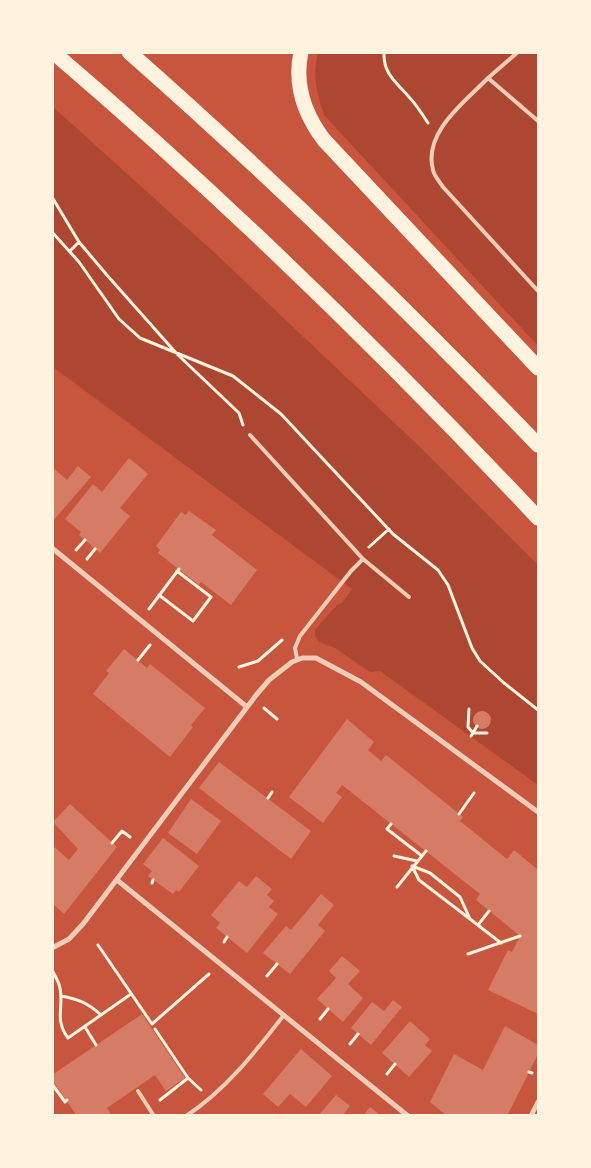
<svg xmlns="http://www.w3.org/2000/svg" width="591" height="1168" font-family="'Fira Sans',sans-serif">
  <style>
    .green { fill: #ae4732 }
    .building { fill: #d67c66 }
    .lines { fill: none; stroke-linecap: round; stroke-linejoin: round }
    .path { stroke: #fff3e0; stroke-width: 3 }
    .service { stroke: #f1ccb7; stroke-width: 4 }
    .minor { stroke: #f1ccb7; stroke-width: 5 }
    .motorway { stroke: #fff3e0; stroke-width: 15 }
  </style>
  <rect width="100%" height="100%" fill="#c8553d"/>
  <path class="green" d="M318 53H538V346L324 115C317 93 312 76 318 53Z
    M52 106 217 255 422 449 538 565V785L380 671 370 672 335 648 319 642 315 636V630L337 605 342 603 352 589 53 367Z"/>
  <path class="building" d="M129 458 148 474 120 508 130 516 100 553 79 535 81 532 65 519 93 484 102 492Z
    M78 466 91 477 52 522V467L67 480Z
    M189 511 216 530 212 535 257 570 231 605 201 582 199 585 158 553 160 550 156 546 181 512 186 515Z
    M124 649 147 668 150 664 205 708 191 725 193 727 170 757 93 694 109 673 106 671Z
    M473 720a9 9 0 1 1 18 0a9 9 0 1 1-18 0Z
    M347 719 374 742 368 750 381 761 386 755 463 817 460 821 507 859 514 850 538 870V1014L488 990 508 950 512 952 520 936 476 900 480 894 342 785 336 793 342 797 323 823 289 797Z
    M219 762 311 831 291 859 199 788Z
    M191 799 221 821 197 854 168 833Z
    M70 804 117 847 64 914 52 903V845L69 860 78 849 53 822Z
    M163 838 199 866 179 892 176 890 173 894 148 876 152 871 143 864Z
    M256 876 272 889 267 895 274 901 269 907 278 914 247 953 216 928 220 923 211 915 239 881 247 887Z
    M321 894 334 905 318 925 325 931 290 974 263 953 286 926 291 930Z
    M342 956 360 971 348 984 363 998 343 1022 317 999 336 978 329 971Z
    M393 1000 402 1007 371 1045 351 1028 372 1002 384 1011Z
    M142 1014 185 1078 166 1091 155 1075 107 1108 112 1116H77L52 1080V1075Z
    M410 1021 430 1039 425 1045 432 1051 409 1077 382 1053Z
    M505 1026 538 1045V1054L507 1116H447L430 1102 454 1054 483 1070Z
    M301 1049 332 1076 306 1107 290 1094 278 1107 263 1094Z
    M336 1095 350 1106 342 1116H318Z
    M370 1107 381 1116H363Z"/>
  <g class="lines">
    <path class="path" d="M384 52C383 74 396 82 409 97 416 104 422 114 428 123
      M52 197 79 242 106 274 177 354 239 413 243 425
      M52 232 79 262 119 319 140 338 233 376 281 414 393 534 438 570 448 585 472 648 480 661 504 683 538 710
      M70 251 79 242
      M369 547 389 529
      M76 550 85 540
      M87 559 95 549
      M159 595 193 621 211 597 177 571
      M149 609 179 569
      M138 660 150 645
      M239 667 258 661 282 640
      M264 708 277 719
      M469 709 468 727 473 733 477 726
      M471 736 473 733H487
      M268 798 272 792
      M459 814 474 793
      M391 824 387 829 422 856
      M112 843 122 831 130 837
      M394 856 417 861
      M152 883 153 880
      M397 887 426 851
      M470 919 460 897 430 873 412 866 419 880 470 919 501 943
      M478 925 489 911
      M224 942 227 937
      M98 945 152 1024 209 974
      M468 954 520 936
      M52 970C55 976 59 982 60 988 64 1008 54 1019 68 1038L131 994
      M267 976 277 964
      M61 996C78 999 88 1003 101 1015
      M320 1019 328 1009
      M85 1027 96 1045
      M155 1029 188 1078 160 1100
      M350 1044 358 1034
      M529 1072 532 1073
      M387 1074 395 1064
      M188 1078 201 1090
      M52 1084 65 1102 67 1100"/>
    <path class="service" d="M488 78 518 52
      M538 121 488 78C465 102 423 132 433 170 434 176 440 182 443 187L538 291
      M250 435 363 559 409 597
      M297 659 295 648 300 636 351 571 363 559
      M138 1091 154 1116
      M186 1116C225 1091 256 1051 284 1015"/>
    <path class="minor" d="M52 548 247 707
      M117 880 408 1116
      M52 948 69 939 83 924 257 694 269 680 292 662 302 658H316L361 682 538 812
      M531 1116 538 1102"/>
    <path class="motorway" d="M53 52C224 198 385 355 538 518
      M129 52C272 178 407 309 538 445
      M301 52C294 85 305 115 324 140L538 368"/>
  </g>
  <rect width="591" height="1168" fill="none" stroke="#fff3e0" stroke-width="108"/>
</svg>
